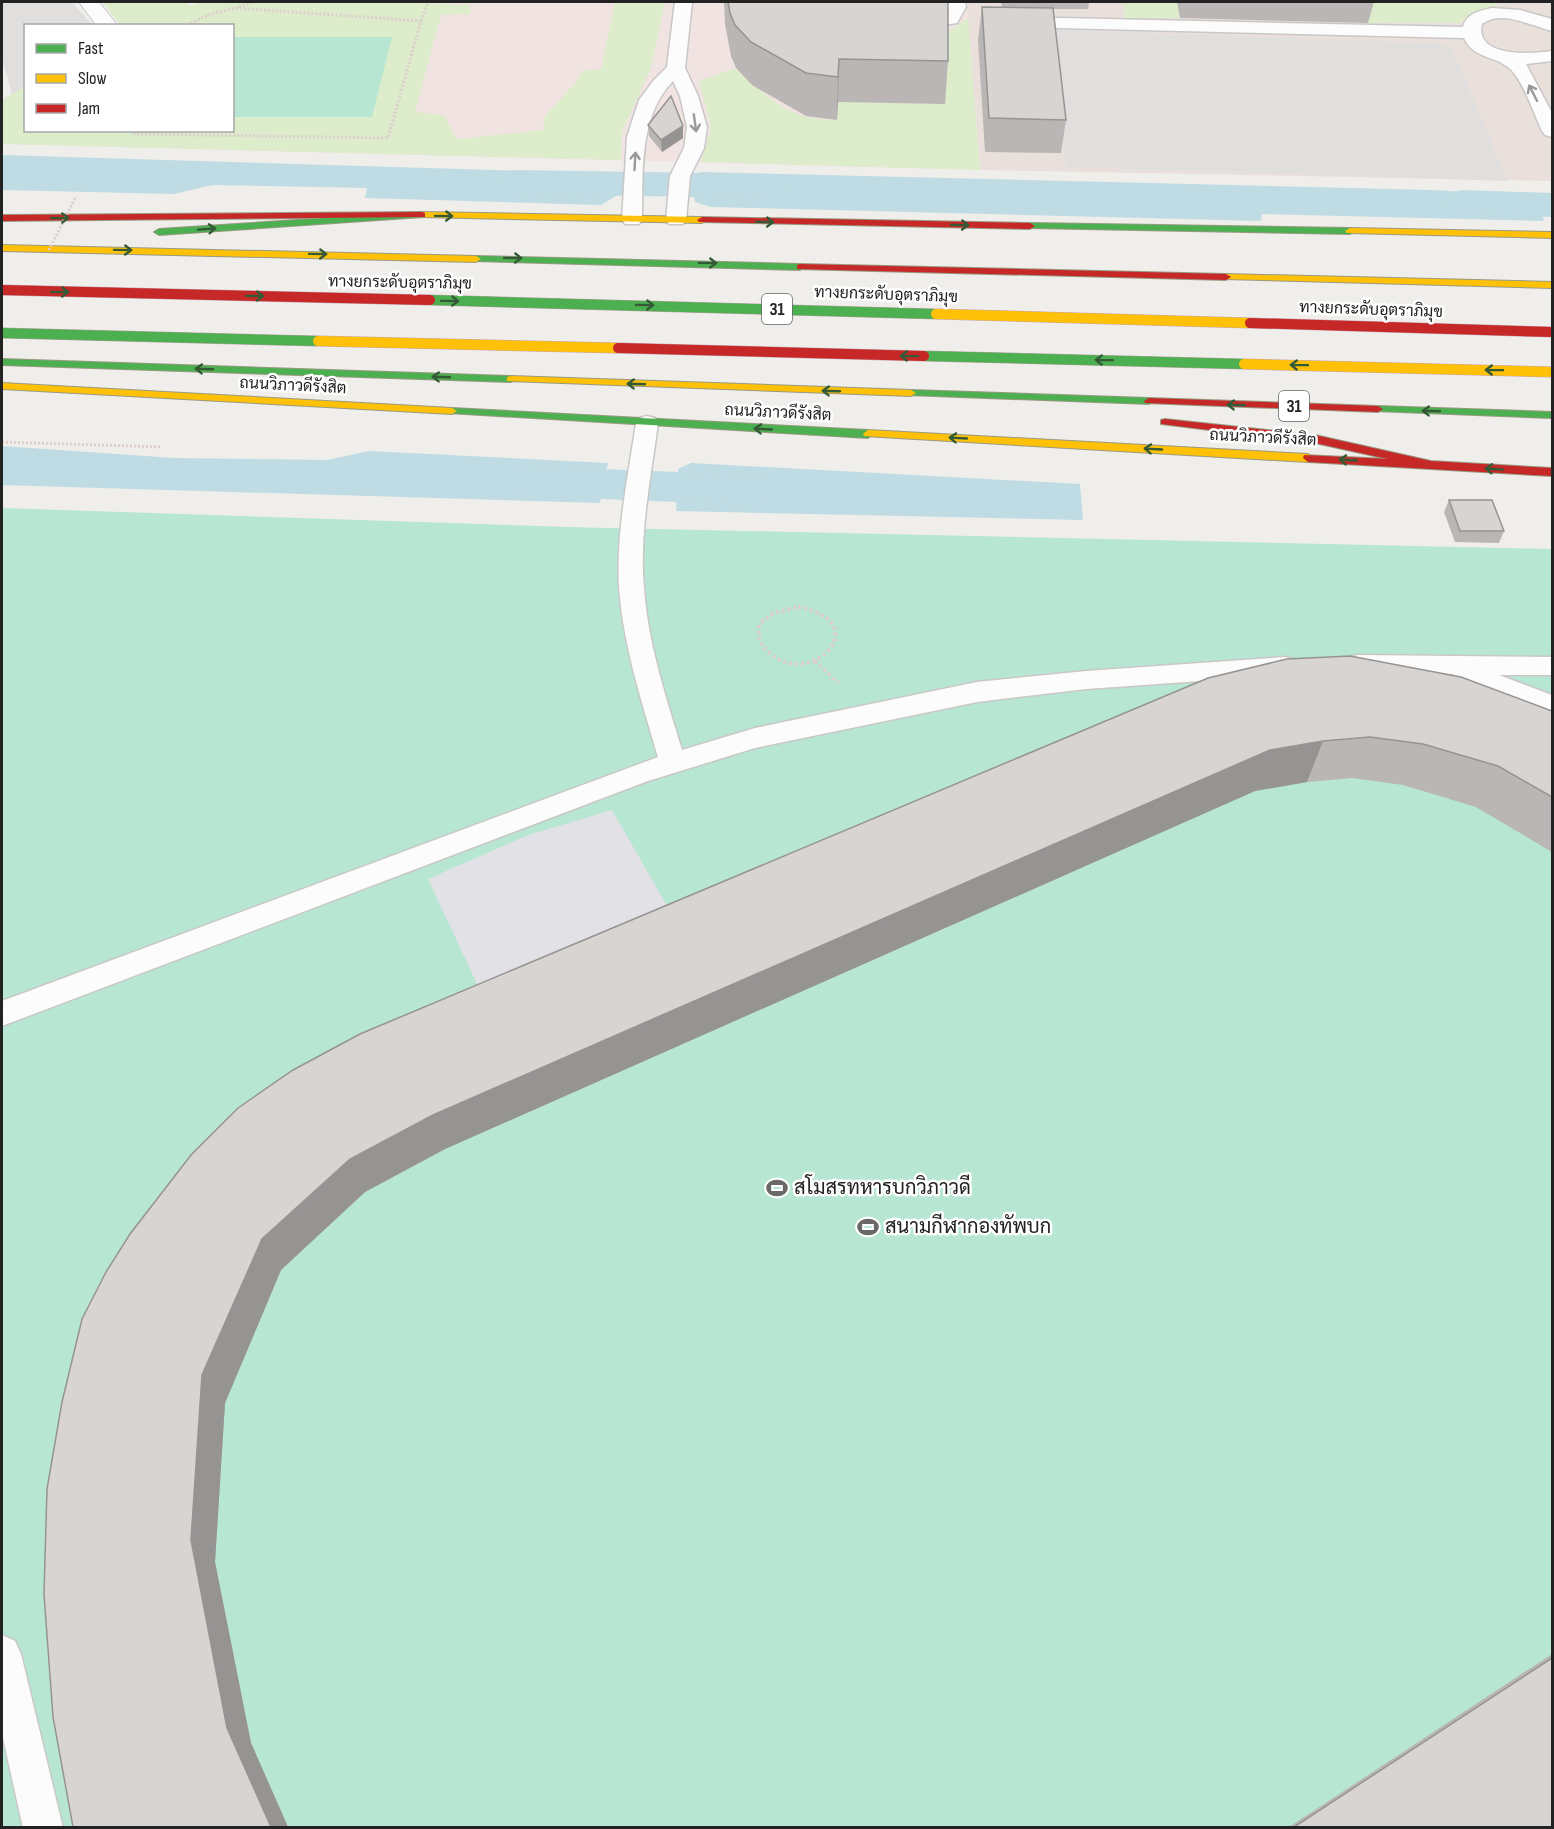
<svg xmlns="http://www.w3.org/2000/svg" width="1554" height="1829" font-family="'Sofia Sans Condensed',Sarabun,sans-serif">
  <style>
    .commercial { fill: #f1e3e1 }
    .military { fill: #eae0db }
    .grass { fill: #ddeccb }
    .pitch { fill: #b7e6d2 }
    .parking { fill: #e0dfde }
    .plaza { fill: #e2e1e5 }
    .water { fill: #bfdbe3 }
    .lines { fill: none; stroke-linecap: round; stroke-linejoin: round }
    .canal { fill: #bfdbe3; fill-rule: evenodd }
    .lane-casing { stroke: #c9c8c7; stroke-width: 3 }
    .street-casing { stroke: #c9c8c7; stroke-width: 2 }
    .fast-casing { stroke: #999a82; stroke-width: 2 }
    .slow-casing { stroke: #999a82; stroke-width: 2 }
    .jam-casing { stroke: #999a82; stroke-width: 2 }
    .path-far1 { stroke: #dccecd; stroke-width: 3; stroke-dasharray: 2 2; stroke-linecap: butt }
    .path { stroke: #dccecd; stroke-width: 4; stroke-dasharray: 3 3; stroke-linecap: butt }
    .lane { fill: #fdfcfc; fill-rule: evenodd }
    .street { fill: #fdfcfc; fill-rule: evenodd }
    .fast { fill: #4caf50; fill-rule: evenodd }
    .slow { fill: #ffc107; fill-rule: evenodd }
    .jam { fill: #c62828; fill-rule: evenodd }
    .fast-bridge-casing { stroke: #c5a2ac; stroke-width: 11; stroke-linecap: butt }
    .slow-bridge-casing { stroke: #c5a2ac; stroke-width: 11; stroke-linecap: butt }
    .jam-bridge-casing { stroke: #c5a2ac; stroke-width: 11; stroke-linecap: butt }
    .path-bridge { stroke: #dccecd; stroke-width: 3; stroke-dasharray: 2 2; stroke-linecap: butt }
    .fast-bridge { stroke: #4caf50; stroke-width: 10 }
    .slow-bridge { stroke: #ffc107; stroke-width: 10 }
    .jam-bridge { stroke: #c62828; stroke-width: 10 }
    .wall { fill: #b9b6b5 }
    .shaded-wall { fill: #969493 }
    .building { fill: #d7d4d2; stroke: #969493; stroke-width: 1.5 }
    .oneway { stroke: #9a9a9a }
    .oneway2 { stroke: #335a34 }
    .labels { text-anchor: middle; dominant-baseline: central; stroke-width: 5; stroke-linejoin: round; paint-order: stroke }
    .far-street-label { font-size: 16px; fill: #222; stroke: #fff }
    .shield { fill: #fff; stroke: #646464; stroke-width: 1.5 }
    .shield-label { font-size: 18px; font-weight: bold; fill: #222 }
    .poi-label { font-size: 20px; fill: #222; stroke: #fff; text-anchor: start }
  </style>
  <rect width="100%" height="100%" fill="#f0eeeb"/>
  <path class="commercial" d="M203 2H968V34L980 170 2 144V100L25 86 26 130H232V26Z"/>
  <path class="military" d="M968 2H1552V181L980 170 968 34Z"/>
  <path class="grass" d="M103 2H186L190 6 203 2H391L470 5V14L441 15 415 112 444 115 457 139 543 130 545 116 577 81 581 71 601 69 615 2H665L651 68 622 132 621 160 2 144V100L25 86 26 130H232L233 117H372L391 37H233L232 26 120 25Z
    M1123 2H1177L1180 18H1125Z
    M1361 2H1495L1498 7 1470 15 1459 23H1368Z
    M968 18 980 170 701 162 711 128 699 81 736 68C753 86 782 111 807 117 817 119 827 119 836 120L838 102 944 104V35Z"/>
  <path class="pitch" d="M233 37H392L372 117H233Z
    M2 508 567 527 1552 549V1827L2 1828Z"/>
  <path class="parking" d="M2 2H72L92 25 26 26 25 86 12 94 2 59Z
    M1053 30 1433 43 1452 48 1508 181 1066 167Z"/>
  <path class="plaza" d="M612 810 685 937 493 1018 428 879 528 835Z"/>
  <path class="water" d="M2 155 592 173 591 186 624 191 601 205 365 198 367 188 212 185 174 194 2 190Z
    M700 172 1431 190 1535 196 1544 221 1262 214 1261 221 711 207 695 202 690 178Z
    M2 446 174 458 327 460 369 451 608 463 600 503 2 485Z
    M691 463 1080 484 1083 520 676 511 678 469Z"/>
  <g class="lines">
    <path class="canal" d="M515 170 769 174 783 178 788 186 783 194 769 198 515 194 501 190 496 182 501 174Z
      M1462 190 1552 193V217L1462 214 1448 210 1443 202 1448 194Z
      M526 466 754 475 770 479 777 490 770 501 754 505 526 496 510 492 503 481 510 470Z"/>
    <defs>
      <path id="lane" d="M675 2H692L685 68 698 96 707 127 704 148 690 176 686 220 683 224H669L666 220 670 176 684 148 687 127 680 96 673 81C638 117 643 174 642 220L639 224H625L622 220 627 137 639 100 654 80 667 67Z
        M948 2H965L966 7 957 23 930 27 905 24 902 20 905 16C917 13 931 16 944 15L948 7Z
        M1492 8 1520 10 1552 19V31C1531 26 1502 9 1482 24 1474 58 1532 54 1552 51V61L1526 64 1552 113V137L1545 135 1542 131C1534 114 1525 86 1513 72 1499 55 1473 60 1464 38L1017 27 1011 26 1008 22 1011 18 1017 17 1463 27C1467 13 1479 11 1492 8Z
        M647 416 655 418 658 423C651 477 639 533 644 588 648 644 666 697 682 750L755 728 977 682 1086 671 1285 657 1294 659 1298 666 1294 673 1285 675 1086 689 977 702 755 748 648 781 2 1026V1001L658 757C642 702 623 645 619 587 616 532 628 477 636 423L639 418Z
        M1358 655 1552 657V675H1499L1552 695V716L1456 680 1453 674 1358 673 1349 671 1345 664 1349 657Z
        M2 1635 15 1641 21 1654 63 1828H23L2 1733Z"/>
      <path id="street" d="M79 2H99L118 26H97Z"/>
      <path id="fast" d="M420 212 423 213V217L159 235 154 232 159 229Z
        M1030 223 1350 228 1355 231 1350 234 1027 228V224Z
        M476 256 800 264 805 267 800 270 473 261 471 259Z
        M2 359 511 376 516 379 511 382 2 365Z
        M911 390 1149 398 1154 401 1149 404 907 395V391Z
        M1378 406 1552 412V418L1374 411 1373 409Z
        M452 408 868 430 873 434 868 438 448 413V409Z"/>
      <path id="slow" d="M422 212 702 217 707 220 702 223 419 217V213Z
        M1350 228 1552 232V238L1347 233 1345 231Z
        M2 245 476 256 481 259 476 262 2 251Z
        M1226 274 1552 282V288L1223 279V275Z
        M511 376 911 390 916 393 911 396 507 381V377Z
        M2 383 452 408 457 411 452 414 2 389Z
        M868 430 1308 454 1313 458 1308 462 864 436 863 434Z"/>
      <path id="jam" d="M422 212 425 213V217L2 221V215Z
        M702 217 1030 223 1035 226 1030 229 699 222 697 220Z
        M800 264 1226 274 1231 277 1226 280 797 269V265Z
        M1149 398 1378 406 1383 409 1378 412 1145 403 1144 401Z
        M1165 419 1315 435 1431 461 1552 468V476L1308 462 1303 458 1304 455 1388 459 1315 443 1161 424V420Z"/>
    </defs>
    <use href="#lane" class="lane-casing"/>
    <use href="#street" class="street-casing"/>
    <use href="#fast" class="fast-casing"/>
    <use href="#slow" class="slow-casing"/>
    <use href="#jam" class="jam-casing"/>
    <path class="path-far1" d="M239 7 252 2
      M421 21 428 2
      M131 130 135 134 388 138 421 21 235 8 210 14 185 26
      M2 442 162 447"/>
    <path class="path" d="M798 607C877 622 812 688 772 655 760 646 757 638 760 623L773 613Z
      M815 661 838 683"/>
    <use href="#lane" class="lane"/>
    <use href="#street" class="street"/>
    <use href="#fast" class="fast"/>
    <use href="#slow" class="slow"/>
    <use href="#jam" class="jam"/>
    <defs>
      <path id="fast-bridge" d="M430 300 936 314
        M2 333 318 341
        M924 356 1244 364"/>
      <path id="slow-bridge" d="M936 314 1250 323
        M318 341 618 348
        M1244 364 1552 372"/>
      <path id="jam-bridge" d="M2 290 430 300
        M1250 323 1552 332
        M618 348 924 356"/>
    </defs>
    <use href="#fast-bridge" class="fast-bridge-casing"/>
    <use href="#slow-bridge" class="slow-bridge-casing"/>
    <use href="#jam-bridge" class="jam-bridge-casing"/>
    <path class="path-bridge" d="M49 250 76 196"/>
    <use href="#fast-bridge" class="fast-bridge"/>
    <use href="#slow-bridge" class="slow-bridge"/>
    <use href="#jam-bridge" class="jam-bridge"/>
  </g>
  <path class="wall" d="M724 2H948V61L945 104 838 102 837 120 806 116 752 85 736 68 731 56 725 24Z
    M1001 2H1089L1088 9H1053L1066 120 1061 153 985 152 978 40 982 7H1002Z
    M1177 2H1374L1368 23 1180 18Z
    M648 125 683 138 662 152 649 136Z
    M1449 500 1504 531 1499 543 1455 542 1444 512Z
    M1208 678 1552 711V852L1476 807 1403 785 1352 778 1307 782 1255 791 445 1149 365 1192 281 1270 225 1403 215 1562 251 1743 288 1827H73L82 1319Z
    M1552 1654V1827H1289Z"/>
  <path class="shaded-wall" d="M839 59 838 102 837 120 838 77Z
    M683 126V138L662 152 661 140Z
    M1323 741 1307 782 1255 791 445 1149 365 1192 281 1270 225 1403 215 1562 251 1743 288 1827H271L227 1728 191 1540 202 1375 262 1239 350 1159 433 1115 1270 750Z"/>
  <path class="building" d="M728 2H948V61L839 59 838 77 806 73 751 42 735 25 730 13Z
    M982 7 1053 8 1066 120 989 118Z
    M671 96 683 126 661 140 648 125Z
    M1449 500H1492L1504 531H1460Z
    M1350 656 1461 677 1552 711V797L1498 766 1423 744 1370 737 1323 741 1270 750 433 1115 350 1159 262 1239 202 1375 191 1540 227 1728 271 1827H73L53 1717 44 1594 47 1489 62 1402 82 1319 106 1272 130 1234 191 1155 238 1108 293 1070 360 1034 1208 678 1287 659Z
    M1552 1658V1827H1294Z"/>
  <defs><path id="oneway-shaft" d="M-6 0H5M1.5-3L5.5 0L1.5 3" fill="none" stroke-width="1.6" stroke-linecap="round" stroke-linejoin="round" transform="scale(1.5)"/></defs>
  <g class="oneway">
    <use href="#oneway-shaft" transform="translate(1533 93) rotate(-117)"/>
    <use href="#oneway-shaft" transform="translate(695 123) rotate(82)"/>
    <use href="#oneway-shaft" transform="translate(635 161) rotate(-87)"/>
  </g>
  <g class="oneway2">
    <use href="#oneway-shaft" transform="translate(444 216) rotate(1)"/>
    <use href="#oneway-shaft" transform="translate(60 218) rotate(-1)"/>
    <use href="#oneway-shaft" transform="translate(765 222) rotate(1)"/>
    <use href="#oneway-shaft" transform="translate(960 225) rotate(1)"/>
    <use href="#oneway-shaft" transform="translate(207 229) rotate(-4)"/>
    <use href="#oneway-shaft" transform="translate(123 250) rotate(1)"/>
    <use href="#oneway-shaft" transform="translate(318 254) rotate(1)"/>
    <use href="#oneway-shaft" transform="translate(513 258) rotate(1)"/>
    <use href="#oneway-shaft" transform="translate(708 263) rotate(1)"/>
    <use href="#oneway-shaft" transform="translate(60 292) rotate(1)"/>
    <use href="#oneway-shaft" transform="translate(255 296) rotate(1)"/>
    <use href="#oneway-shaft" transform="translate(450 301) rotate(1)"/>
    <use href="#oneway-shaft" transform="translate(645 305) rotate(1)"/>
    <use href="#oneway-shaft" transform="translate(909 356) rotate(-179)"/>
    <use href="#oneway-shaft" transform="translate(1104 360) rotate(-179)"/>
    <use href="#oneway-shaft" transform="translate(1299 365) rotate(-179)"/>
    <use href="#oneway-shaft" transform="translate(204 369) rotate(-178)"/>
    <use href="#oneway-shaft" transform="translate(1494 370) rotate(-179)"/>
    <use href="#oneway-shaft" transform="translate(441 377) rotate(-178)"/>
    <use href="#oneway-shaft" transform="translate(636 384) rotate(-178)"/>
    <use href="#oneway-shaft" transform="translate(831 391) rotate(-178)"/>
    <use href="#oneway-shaft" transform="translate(1236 405) rotate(-178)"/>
    <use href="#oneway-shaft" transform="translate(1431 411) rotate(-178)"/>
    <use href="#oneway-shaft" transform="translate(763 429) rotate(-177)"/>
    <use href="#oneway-shaft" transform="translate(958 438) rotate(-177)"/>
    <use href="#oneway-shaft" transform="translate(1153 449) rotate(-177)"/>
    <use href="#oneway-shaft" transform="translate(1348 460) rotate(-177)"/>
    <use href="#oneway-shaft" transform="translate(1494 469) rotate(-176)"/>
  </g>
  <defs>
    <symbol id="stadium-bare" viewBox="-9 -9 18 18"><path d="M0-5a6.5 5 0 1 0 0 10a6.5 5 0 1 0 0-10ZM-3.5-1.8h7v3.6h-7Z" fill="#6a6968" stroke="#fff" stroke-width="2.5" paint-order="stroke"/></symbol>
  </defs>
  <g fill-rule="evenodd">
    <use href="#stadium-bare" x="762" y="1173" width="30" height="30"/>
    <use href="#stadium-bare" x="853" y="1212" width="30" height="30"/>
  </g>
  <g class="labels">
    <g class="far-street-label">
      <text transform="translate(400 283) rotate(1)">ทางยกระดับอุตราภิมุข</text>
      <text transform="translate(886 295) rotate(2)">ทางยกระดับอุตราภิมุข</text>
      <text transform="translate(1371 310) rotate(2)">ทางยกระดับอุตราภิมุข</text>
      <text transform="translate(293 386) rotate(3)">ถนนวิภาวดีรังสิต</text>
      <text transform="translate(778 413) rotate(3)">ถนนวิภาวดีรังสิต</text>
      <text transform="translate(1263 438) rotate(3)">ถนนวิภาวดีรังสิต</text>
    </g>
    <g class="shield">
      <rect x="762" y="294" width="30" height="30" rx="4.5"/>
      <rect x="1279" y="391" width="30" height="30" rx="4.5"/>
    </g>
    <g class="shield-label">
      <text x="777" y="309">31</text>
      <text x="1294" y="406">31</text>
    </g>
    <g class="poi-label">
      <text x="794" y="1188">สโมสรทหารบกวิภาวดี</text>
      <text x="885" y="1227">สนามกีฬากองทัพบก</text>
    </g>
  </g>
  <rect width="1554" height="1829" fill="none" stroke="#222222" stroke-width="6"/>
  <rect x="24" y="24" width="210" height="108" fill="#ffffff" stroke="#a7a7a7" stroke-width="1.5"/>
  <rect x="36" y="44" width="30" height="9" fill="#4caf50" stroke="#a7a7a7" stroke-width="1.5"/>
  <text x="78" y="54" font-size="18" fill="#222222">Fast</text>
  <rect x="36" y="74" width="30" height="9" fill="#ffc107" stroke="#a7a7a7" stroke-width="1.5"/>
  <text x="78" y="84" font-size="18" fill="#222222">Slow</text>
  <rect x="36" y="104" width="30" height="9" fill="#c62828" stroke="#a7a7a7" stroke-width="1.5"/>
  <text x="78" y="114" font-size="18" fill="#222222">Jam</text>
</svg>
